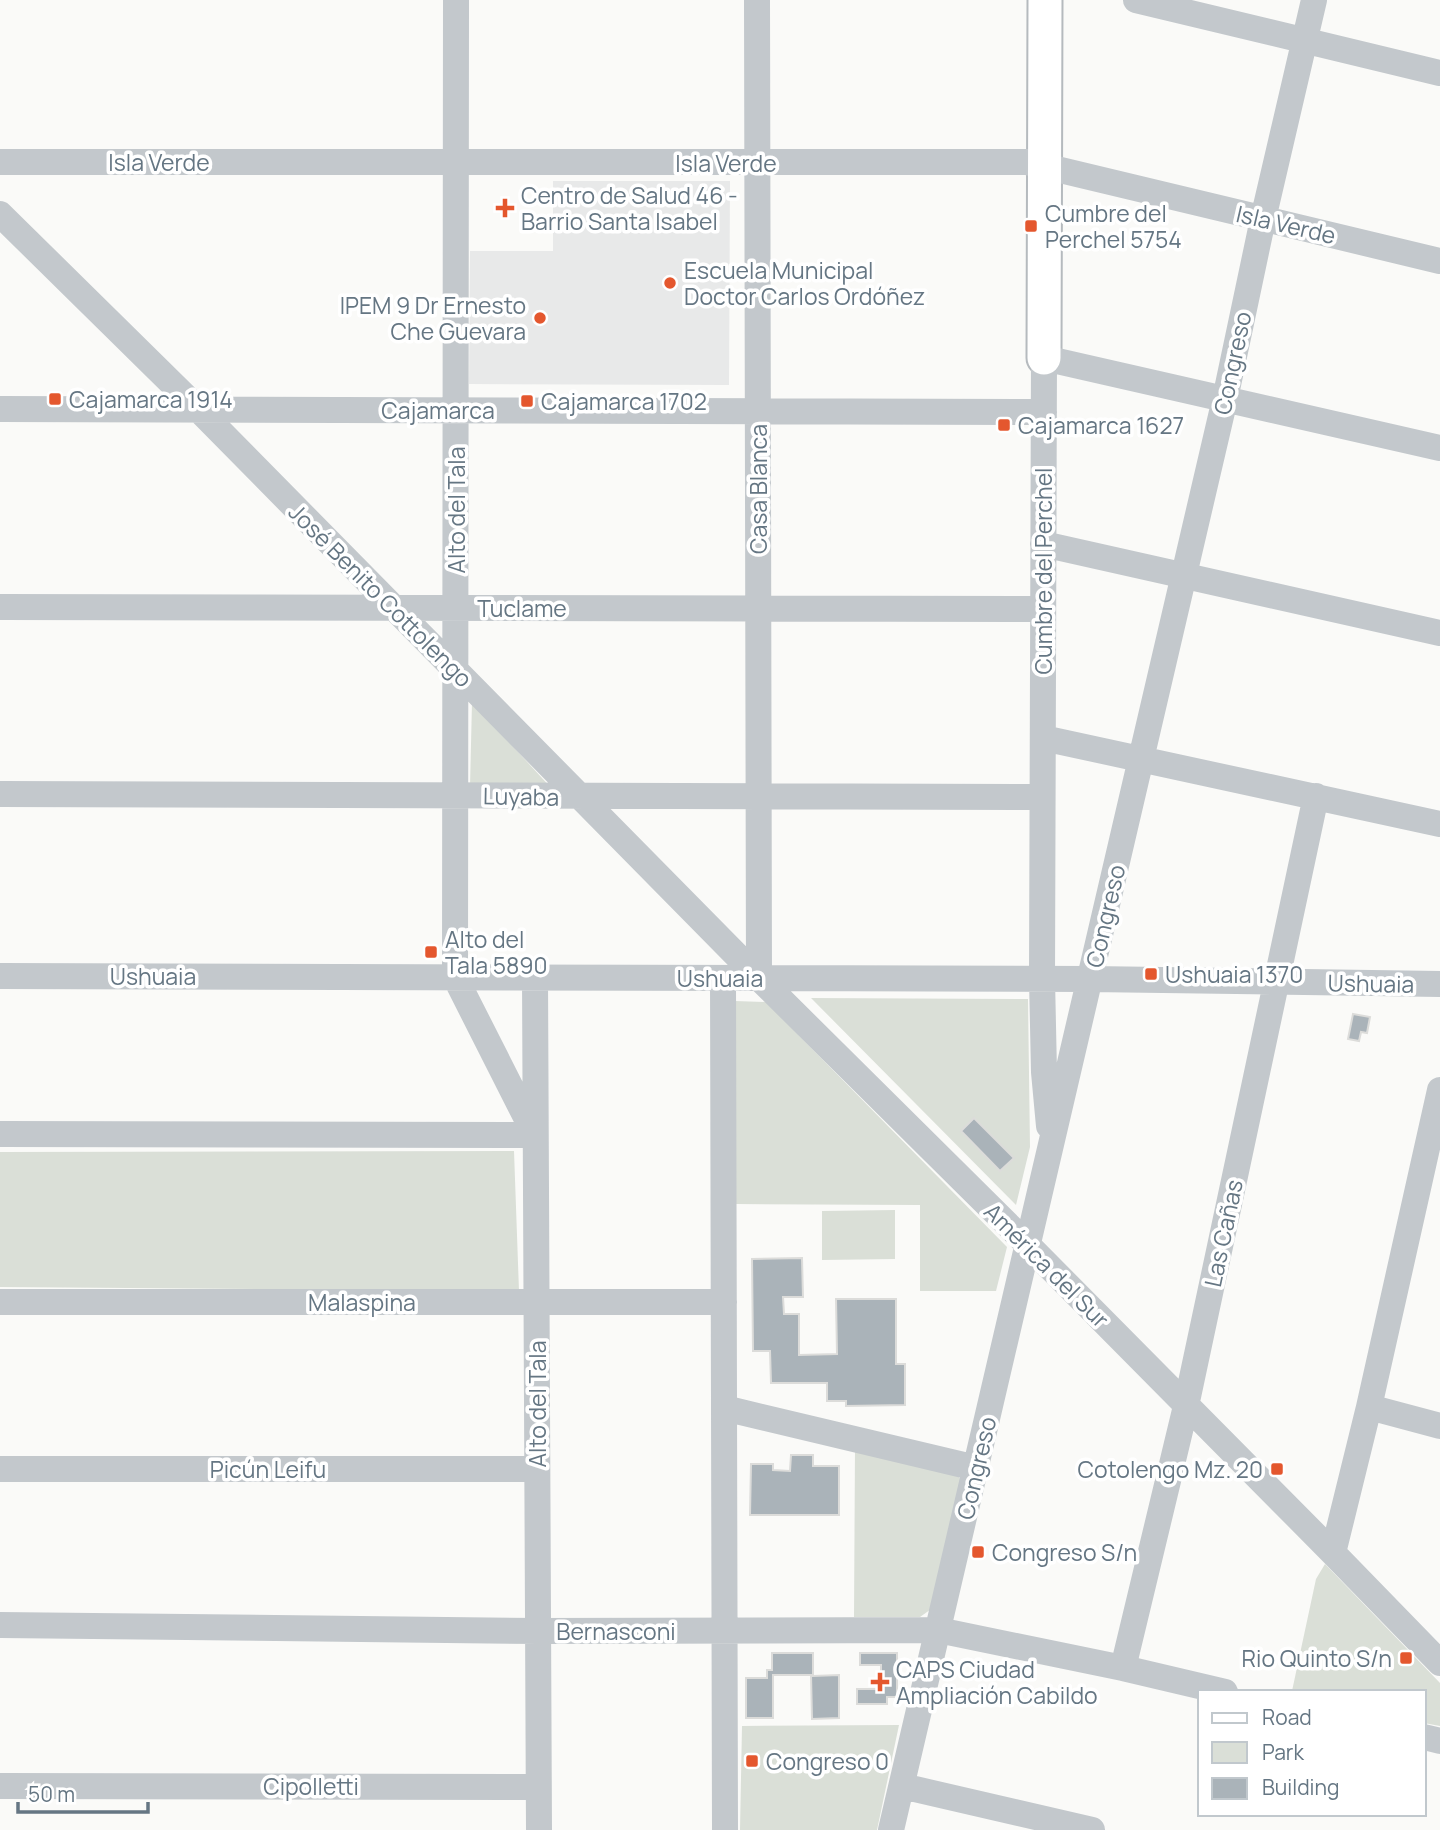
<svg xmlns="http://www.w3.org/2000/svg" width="1440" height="1830" font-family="Manrope,sans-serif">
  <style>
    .built { fill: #e8e9e9 }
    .green { fill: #dadfd7 }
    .building { fill: #aab3b9; stroke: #dcdcda; stroke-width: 2 }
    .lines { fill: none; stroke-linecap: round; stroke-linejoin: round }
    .major-casing { stroke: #b5babe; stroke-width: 37 }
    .minor { stroke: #c3c8cc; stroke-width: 26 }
    .major { stroke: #fff; stroke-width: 33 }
    .poi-dot { fill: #e4572e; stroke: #fff; stroke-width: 2.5 }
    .labels { text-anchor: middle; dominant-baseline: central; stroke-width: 7; stroke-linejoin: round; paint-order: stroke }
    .street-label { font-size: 23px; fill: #657683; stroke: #fff }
    .poi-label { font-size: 23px; fill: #657683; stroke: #fff; text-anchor: start }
  </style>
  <rect width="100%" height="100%" fill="#fafaf8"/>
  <path class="built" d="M553 181H730L729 385 469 384 470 251H553Z"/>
  <path class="green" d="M472 702 553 790 470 787Z
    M811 998 1028 999 1030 1147 1016 1205Z
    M735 1001 766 1002 1007 1247 996 1291H920V1205L736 1204Z
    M514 1151 519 1291 0 1287V1152Z
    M895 1210V1259L822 1260V1211Z
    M855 1447 953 1470 962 1481 934 1607 920 1617H854Z
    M1325 1564 1440 1683V1726L1424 1723V1692L1292 1691 1316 1579Z
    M899 1725 877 1830H740L742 1726Z"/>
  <path class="building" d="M1353 1014 1370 1017 1367 1033 1361 1032 1359 1041 1348 1039Z
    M974 1118 1014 1158 1000 1171 961 1131Z
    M802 1258 803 1297H783L784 1314H799V1355L837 1354 836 1299H896V1364H905V1405L846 1406V1401H827V1383H771L770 1351H753L752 1259Z
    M791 1455H813V1466H839V1515H750L751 1464H773V1470L790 1471Z
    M772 1653H813V1676L839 1675V1718L812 1719 811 1675H773V1718H746V1678H767V1670H772Z
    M860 1653H897V1697H887V1704H857V1689H881V1665H860Z"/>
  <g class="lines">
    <defs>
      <path id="major" d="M1044 358 1045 0"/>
    </defs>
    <use href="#major" class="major-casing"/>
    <path class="minor" d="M757 0 759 978
      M1136 0 1440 73
      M0 162H1027L1440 261
      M0 214 198 409 759 978 1009 1226 1333 1553 1440 1663
      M0 409 1044 412
      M1043 544 1440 633
      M0 607 1043 609
      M1043 738 1440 824
      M0 794 1042 797
      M0 976 1090 979 1440 984
      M535 978 539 1830
      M723 978 725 1830
      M1049 1126 1044 1072 1042 979 1044 358 1440 448
      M0 1134 535 1135 455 977 456 0
      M0 1302H724
      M1369 1407 1440 1426
      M724 1408 976 1468
      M0 1469H537
      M1333 1553 1369 1407 1440 1090
      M0 1625 538 1631 938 1630 1123 1668 1225 1692
      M1123 1668 1186 1406 1316 796
      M1424 1737 1440 1741
      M0 1786 538 1787
      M902 1786 1092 1830
      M891 1830 1225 399 1263 219 1314 0"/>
    <use href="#major" class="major"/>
  </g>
  <g class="poi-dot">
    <path d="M501.5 197.5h7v7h7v7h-7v7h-7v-7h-7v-7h7z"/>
    <rect x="1024" y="219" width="14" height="14" rx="3.5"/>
    <circle cx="670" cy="283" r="7"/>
    <circle cx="540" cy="318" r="7"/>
    <rect x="48" y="392" width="14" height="14" rx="3.5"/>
    <rect x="520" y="394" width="14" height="14" rx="3.5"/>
    <rect x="997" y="418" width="14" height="14" rx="3.5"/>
    <rect x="424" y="945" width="14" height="14" rx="3.5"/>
    <rect x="1144" y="967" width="14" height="14" rx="3.5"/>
    <rect x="1270" y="1462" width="14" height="14" rx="3.5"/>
    <rect x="971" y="1545" width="14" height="14" rx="3.5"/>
    <rect x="1399" y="1651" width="14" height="14" rx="3.5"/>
    <path d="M876.5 1671.5h7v7h7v7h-7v7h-7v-7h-7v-7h7z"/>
    <rect x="745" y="1754" width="14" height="14" rx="3.5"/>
  </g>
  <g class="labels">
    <g class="street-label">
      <text x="159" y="162">Isla Verde</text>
      <text x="726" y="163">Isla Verde</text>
      <text transform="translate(1286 224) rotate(13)">Isla Verde</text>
      <text transform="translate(1232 363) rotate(-78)">Congreso</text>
      <text x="438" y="410">Cajamarca</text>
      <text transform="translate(758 489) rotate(-90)">Casa Blanca</text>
      <text transform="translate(456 510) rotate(-90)">Alto del Tala</text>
      <text transform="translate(1043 571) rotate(-90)">Cumbre del Perchel</text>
      <text transform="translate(381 595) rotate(45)">José Benito Cottolengo</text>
      <text x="522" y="608">Tuclame</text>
      <text transform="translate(521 796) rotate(1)">Luyaba</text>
      <text transform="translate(1105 916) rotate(-77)">Congreso</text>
      <text x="153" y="976">Ushuaia</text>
      <text x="720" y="978">Ushuaia</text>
      <text transform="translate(1371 983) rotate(1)">Ushuaia</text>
      <text transform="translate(1223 1233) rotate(-78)">Las Cañas</text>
      <text transform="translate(1047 1265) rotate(45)">América del Sur</text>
      <text x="362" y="1302">Malaspina</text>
      <text transform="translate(537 1404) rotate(-90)">Alto del Tala</text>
      <text transform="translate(976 1468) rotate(-77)">Congreso</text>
      <text x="268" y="1469">Picún Leifu</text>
      <text x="616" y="1631">Bernasconi</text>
      <text x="311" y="1786">Cipolletti</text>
    </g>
    <g class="poi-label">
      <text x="521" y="195">Centro de Salud 46 -<tspan x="521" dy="26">Barrio Santa Isabel</tspan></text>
      <text x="1045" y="213">Cumbre del<tspan x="1045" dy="26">Perchel 5754</tspan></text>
      <text x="684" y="270">Escuela Municipal<tspan x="684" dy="26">Doctor Carlos Ordóñez</tspan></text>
      <text x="526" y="305" text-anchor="end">IPEM 9 Dr Ernesto<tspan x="526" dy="26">Che Guevara</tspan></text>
      <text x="69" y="399">Cajamarca 1914</text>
      <text x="541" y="401">Cajamarca 1702</text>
      <text x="1018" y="425">Cajamarca 1627</text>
      <text x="445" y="939">Alto del<tspan x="445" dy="26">Tala 5890</tspan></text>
      <text x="1165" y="974">Ushuaia 1370</text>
      <text x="1263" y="1469" text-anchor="end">Cotolengo Mz. 20</text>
      <text x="992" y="1552">Congreso S/n</text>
      <text x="1392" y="1658" text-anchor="end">Rio Quinto S/n</text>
      <text x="896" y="1669">CAPS Ciudad<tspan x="896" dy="26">Ampliación Cabildo</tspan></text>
      <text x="766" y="1761">Congreso 0</text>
    </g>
  </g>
  <rect x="1198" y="1690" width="228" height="126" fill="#ffffff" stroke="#c1c8cd" stroke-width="2"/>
  <rect x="1212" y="1713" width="35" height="10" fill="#ffffff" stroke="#c1c8cd" stroke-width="2"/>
  <text x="1262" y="1725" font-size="21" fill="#657683">Road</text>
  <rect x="1212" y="1742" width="35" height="21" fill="#dadfd7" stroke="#c1c8cd" stroke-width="2"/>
  <text x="1262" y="1760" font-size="21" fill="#657683">Park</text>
  <rect x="1212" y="1778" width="35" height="21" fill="#aab3b9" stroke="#c1c8cd" stroke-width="2"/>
  <text x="1262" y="1795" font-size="21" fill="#657683">Building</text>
  <path d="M18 1802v10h130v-10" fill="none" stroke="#657683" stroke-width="3.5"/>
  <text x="28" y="1802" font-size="21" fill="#657683" stroke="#ffffff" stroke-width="5" paint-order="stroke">50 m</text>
</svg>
